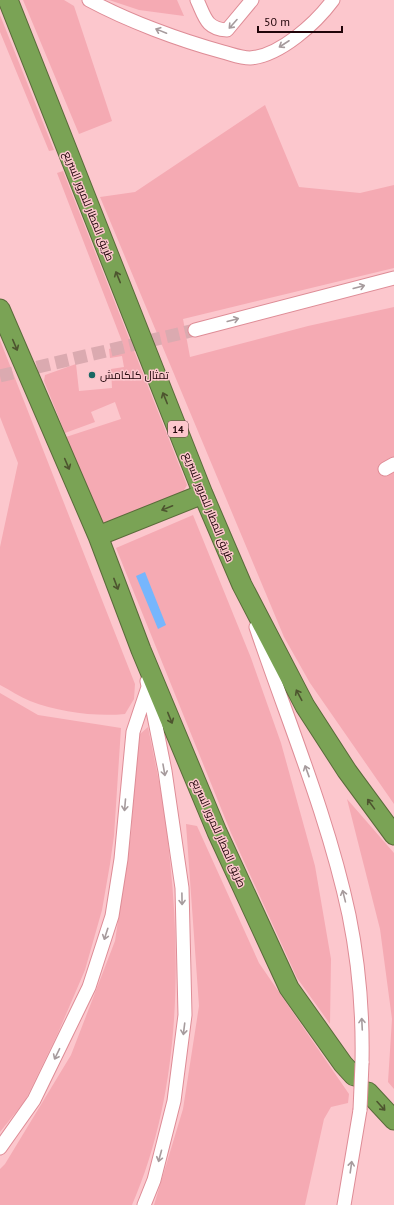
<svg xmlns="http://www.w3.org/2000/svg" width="394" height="1205" font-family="'PT Sans',Cairo,sans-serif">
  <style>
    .green { fill: #f5aab3 }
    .water { fill: #76b6fd }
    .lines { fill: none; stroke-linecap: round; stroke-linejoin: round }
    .minor-tunnel { stroke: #dbaab0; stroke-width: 13; stroke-dasharray: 13 6; stroke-linecap: butt }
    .minor-casing { stroke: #de8c96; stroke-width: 15 }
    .highway-casing { stroke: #5a6b3a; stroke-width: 21 }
    .minor { stroke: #fff; stroke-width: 13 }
    .highway { stroke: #7aa355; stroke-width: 19 }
    .minor-bridge-casing { stroke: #de8c96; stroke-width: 15; stroke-linecap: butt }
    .minor-bridge { stroke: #fff; stroke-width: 13 }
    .oneway { stroke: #a69b9d }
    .oneway2 { stroke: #4d542f }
    .poi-dot { fill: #1a6764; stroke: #fcc7cd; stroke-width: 1.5 }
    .labels { text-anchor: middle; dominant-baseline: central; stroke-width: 3; stroke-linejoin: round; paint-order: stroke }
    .shield { fill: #fcc7cd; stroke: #623e44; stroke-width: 1 }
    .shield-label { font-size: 10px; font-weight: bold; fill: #200409 }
    .street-label { font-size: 11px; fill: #200409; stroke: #fcc7cd }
    .poi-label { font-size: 11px; fill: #200409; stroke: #fcc7cd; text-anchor: start }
  </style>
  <rect width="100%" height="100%" fill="#fcc7cd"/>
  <path class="green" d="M23 0H64L74 6 112 121 79 134Z
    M109 0H177L184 16 139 10Z
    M0 15 54 150 49 151 0 32Z
    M265 105 299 187 360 193 394 185V268L183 319 190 357 308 326 394 307V804L310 683 284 637 100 197 135 192Z
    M63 171 187 485 182 494 107 526 101 524 66 437 121 419 115 402 91 412 95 422 65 433 44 381 45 375 76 364 79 391 112 388 111 369 124 367 122 356 110 358 109 349 123 344 57 173Z
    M0 340 135 684 134 699 125 714C95 717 59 712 30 701 20 697 10 690 0 685V547L18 463 0 417Z
    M193 515 251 658 281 743 315 866 331 959 330 1024 297 978 231 833 116 548Z
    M0 693 38 715 121 728 114 836 110 864 102 910 85 970 58 1033 25 1101 0 1132Z
    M148 727C153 753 159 780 164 807 167 824 168 843 170 861 182 973 178 1100 132 1205H0V1169L5 1164 71 1055 115 941 131 834 136 757 140 734Z
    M347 799 394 853V1089L388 1082 392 1019 380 929Z
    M186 824 197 826 259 963 349 1094 348 1103 331 1107 324 1119 305 1205H154L183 1109 199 1006Z"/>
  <path class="water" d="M145 572 166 625 158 629 136 576Z"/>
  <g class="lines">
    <path class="minor-tunnel" d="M0 376 195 330"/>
    <defs>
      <path id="minor" d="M89 0C128 21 179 40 223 52 231 54 241 58 250 58 280 56 316 23 333 0
        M197 0C205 17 206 29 227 30L252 0
        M195 330 394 278
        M385 469 394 464
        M256 627C288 722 328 816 349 915 359 964 363 1014 362 1063
        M0 1148 34 1100 89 987 112 916 121 859 133 732 148 687
        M144 1205 154 1180 174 1101 185 1015 182 888 165 771 147 681
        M344 1205 360 1110"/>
      <path id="highway" d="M8 0 203 494 242 585 305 706 347 771 394 835
        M0 309 98 536 141 650 217 832 289 988 343 1064 354 1076
        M98 536 203 494
        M368 1092 394 1120"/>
    </defs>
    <use href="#minor" class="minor-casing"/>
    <use href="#highway" class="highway-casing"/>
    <use href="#minor" class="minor"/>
    <use href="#highway" class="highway"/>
    <defs>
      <path id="minor-bridge" d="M360 1110 362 1063"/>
    </defs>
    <use href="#minor-bridge" class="minor-bridge-casing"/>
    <use href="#minor-bridge" class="minor-bridge"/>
  </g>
  <defs><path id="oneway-shaft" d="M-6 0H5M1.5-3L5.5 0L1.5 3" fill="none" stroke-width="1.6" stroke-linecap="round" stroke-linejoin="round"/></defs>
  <g class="oneway">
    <use href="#oneway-shaft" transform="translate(233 24) rotate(132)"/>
    <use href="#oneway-shaft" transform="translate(161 31) rotate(-158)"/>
    <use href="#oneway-shaft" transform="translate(284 44) rotate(147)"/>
    <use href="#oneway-shaft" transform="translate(359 287) rotate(-15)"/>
    <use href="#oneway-shaft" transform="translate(233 320) rotate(-15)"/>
    <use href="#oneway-shaft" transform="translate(164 770) rotate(80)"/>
    <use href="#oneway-shaft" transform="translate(307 771) rotate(-110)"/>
    <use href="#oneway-shaft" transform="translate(125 805) rotate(95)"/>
    <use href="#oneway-shaft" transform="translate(344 896) rotate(-104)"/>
    <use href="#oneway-shaft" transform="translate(182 899) rotate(89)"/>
    <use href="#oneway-shaft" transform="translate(106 934) rotate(108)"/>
    <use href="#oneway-shaft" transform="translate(362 1024) rotate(-93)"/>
    <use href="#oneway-shaft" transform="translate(184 1029) rotate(97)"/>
    <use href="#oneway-shaft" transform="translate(57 1054) rotate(116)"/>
    <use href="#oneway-shaft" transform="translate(160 1156) rotate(105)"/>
    <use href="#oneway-shaft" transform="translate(351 1167) rotate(-82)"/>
  </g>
  <g class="oneway2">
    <use href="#oneway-shaft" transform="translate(118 277) rotate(-112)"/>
    <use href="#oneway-shaft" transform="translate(15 345) rotate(67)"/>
    <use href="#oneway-shaft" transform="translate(165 398) rotate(-112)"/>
    <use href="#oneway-shaft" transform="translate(67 464) rotate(67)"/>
    <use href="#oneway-shaft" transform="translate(167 508) rotate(158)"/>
    <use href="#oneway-shaft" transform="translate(116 584) rotate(69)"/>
    <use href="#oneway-shaft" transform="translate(299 695) rotate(-118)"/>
    <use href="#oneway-shaft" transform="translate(170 718) rotate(68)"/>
    <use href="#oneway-shaft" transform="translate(371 804) rotate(-126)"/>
    <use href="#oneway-shaft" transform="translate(381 1106) rotate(48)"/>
  </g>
  <circle class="poi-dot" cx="92" cy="375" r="4"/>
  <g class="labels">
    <rect class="shield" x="168" y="421" width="20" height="16" rx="3"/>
    <g class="shield-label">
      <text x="178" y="429">14</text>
    </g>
    <g class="street-label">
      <text transform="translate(89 206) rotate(68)">طريق المطار للمرور السريع</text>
      <text transform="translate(209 507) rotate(68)">طريق المطار للمرور السريع</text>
      <text transform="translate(219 833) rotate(66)">طريق المطار للمرور السريع</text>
    </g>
    <g class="poi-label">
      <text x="100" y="375">تمثال كلكامش</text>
    </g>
  </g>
  <path d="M258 26v6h84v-6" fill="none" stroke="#200409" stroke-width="2"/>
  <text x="264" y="26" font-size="12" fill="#200409" stroke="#fcc7cd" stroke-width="3" paint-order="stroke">50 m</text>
</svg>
